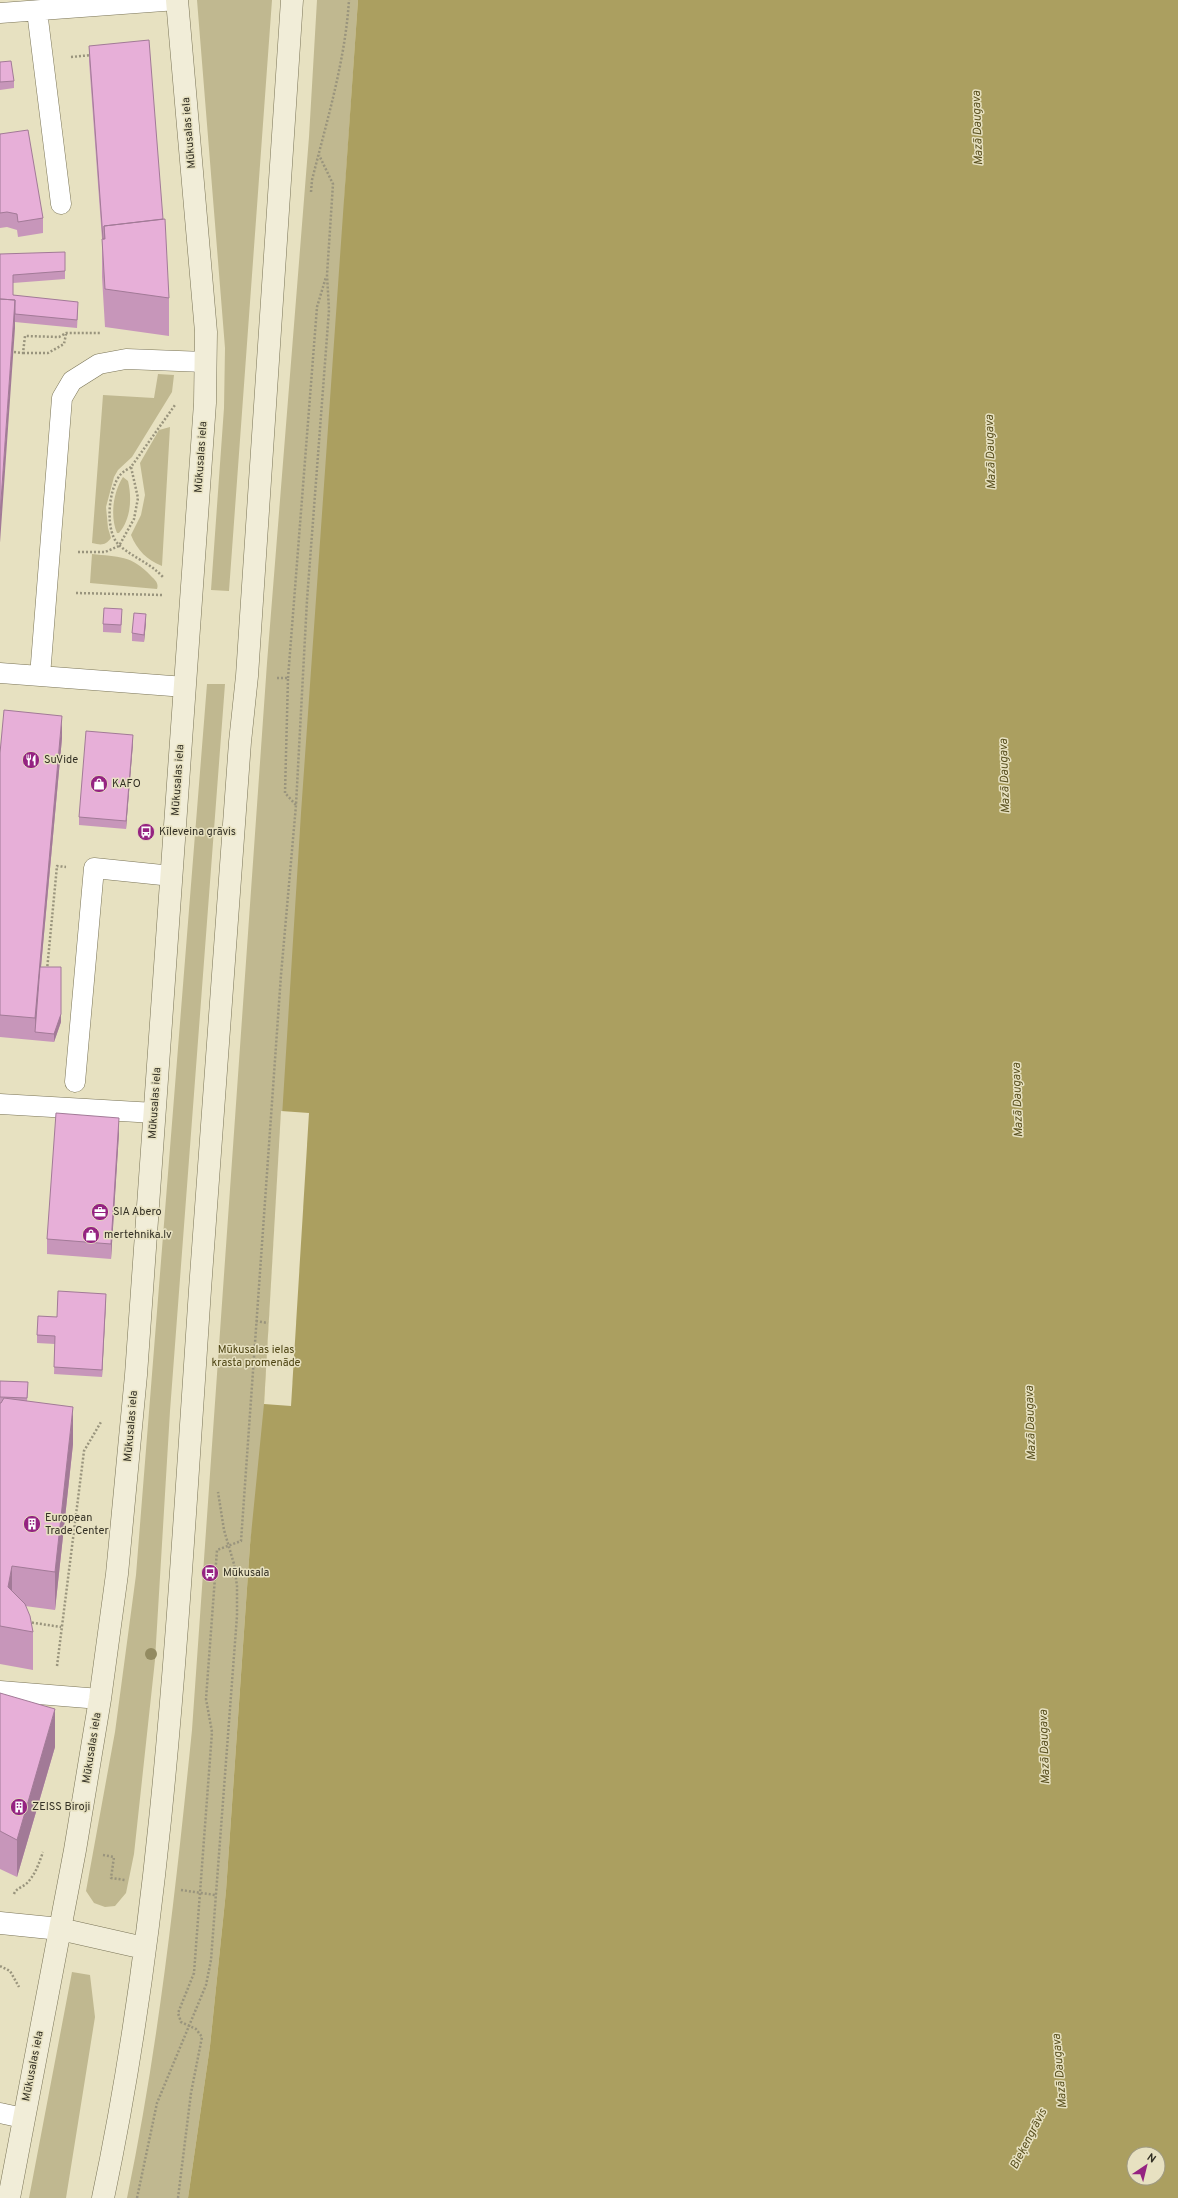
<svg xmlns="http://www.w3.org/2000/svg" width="1178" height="2198" font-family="Overpass,sans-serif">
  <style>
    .green { fill: #c0b890 }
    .water { fill: #ab9f60; fill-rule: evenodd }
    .pier { fill: #e7e1c1 }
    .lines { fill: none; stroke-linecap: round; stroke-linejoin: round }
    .lane-casing { stroke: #7a7457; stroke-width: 21 }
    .street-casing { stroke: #7a7457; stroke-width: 23 }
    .secondary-casing { stroke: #7a7457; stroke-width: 23 }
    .path { stroke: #99947d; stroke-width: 2.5; stroke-dasharray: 2 2; stroke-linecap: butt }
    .lane { stroke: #fff; stroke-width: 20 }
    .street { stroke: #fff; stroke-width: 22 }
    .secondary { stroke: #f1edd8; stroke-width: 22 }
    .tree { fill: #938b61 }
    .wall { fill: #c796ba }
    .shaded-wall { fill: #a27a97 }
    .building { fill: #e7afd8; stroke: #a27a97 }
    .labels { text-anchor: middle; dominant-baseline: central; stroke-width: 3; stroke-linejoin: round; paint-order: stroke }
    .street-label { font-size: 11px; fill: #333024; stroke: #e7e1c1 }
    .poi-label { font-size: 11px; fill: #333024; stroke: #e7e1c1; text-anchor: start }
    .park-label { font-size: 11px; fill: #4e4513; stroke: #e7e1c1 }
    .water-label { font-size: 12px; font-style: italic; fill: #5a5120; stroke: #e7e1c1 }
  </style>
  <rect width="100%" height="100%" fill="#e7e1c1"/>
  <path class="green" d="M197 0H272L229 591 211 590 224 408 225 348Z
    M317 0H358L345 188 309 1113 250 1545 226 1891 210 2046 188 2198H127C159 2044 176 1887 192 1730L267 663 309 137Z
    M158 374 174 375 172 392 132 457 118 470 114 477 106 507 108 528 111 538C105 546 101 545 92 543L103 395 154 398Z
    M170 427 162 566C147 560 137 550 131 535L141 515 145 495 140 463 159 430Z
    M123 477 128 481C132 498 131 519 119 533H117C110 517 113 492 123 477Z
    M92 554C118 557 132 555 151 576 155 580 159 583 157 589L90 583Z
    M207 684H225L170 1411 155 1660 134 1854 126 1893 115 1906 105 1907 94 1903 86 1891 115 1732 136 1575Z
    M72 1972 90 1975 95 2017 66 2198H29Z"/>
  <path class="water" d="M358 0H1178V2198H188L210 2046 226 1891 250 1545 264 1404 301 813ZM1134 2154H1158V2178H1134Z"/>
  <path class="pier" d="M281 1111 309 1113 291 1406 264 1404Z"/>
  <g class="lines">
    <defs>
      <path id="lane" d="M37 11 61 204
        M0 13 177 0
        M0 673 185 687
        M40 676 62 398 72 381 99 364 126 359 205 362
        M75 1082 94 868 172 876
        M0 1104 155 1113
        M0 1691 100 1699
        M0 2113 23 2118"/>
      <path id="street" d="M0 1923 60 1929"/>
      <path id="secondary" d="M60 1929 144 1948
        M9 2198 75 1850 100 1699 117 1574 136 1375 205 403 206 332 177 0
        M103 2198C159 1934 175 1663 193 1395 207 1177 224 959 240 742L247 676 292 0"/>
    </defs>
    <use href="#lane" class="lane-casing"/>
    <use href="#street" class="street-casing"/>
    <use href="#secondary" class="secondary-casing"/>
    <path class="path" d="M71 57 92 55
      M311 192 312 180C327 120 345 62 349 0
      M14 352 23 353 25 336 59 337 66 333H101
      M23 353H48L64 344 66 334
      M131 467C128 469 124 471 121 474 108 488 104 533 120 546 134 558 150 563 163 577
      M78 552H105L119 546 134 519 138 498 131 467 175 405
      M76 593 163 595
      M277 678H288L285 793 296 805
      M288 678 317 307 326 277
      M47 970 57 866 66 867
      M256 1321 268 1323
      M28 1622 61 1627
      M57 1666 84 1451 101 1422
      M103 1855 114 1857 111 1878 125 1880
      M181 1890 215 1895
      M14 1894C16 1888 24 1887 28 1882 36 1873 39 1863 43 1852
      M0 1966 10 1971 19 1987
      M137 2198 157 2103 206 1985 211 1960 237 1616V1586L234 1564 224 1530 218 1492
      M178 2198 191 2093 202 2037 196 2029 181 2022 178 2013 194 1973 212 1732 206 1699 217 1550 241 1541 281 975 296 805 307 600 329 310 327 275 333 184 319 155"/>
    <use href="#lane" class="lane"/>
    <use href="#street" class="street"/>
    <use href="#secondary" class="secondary"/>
  </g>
  <circle class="tree" cx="151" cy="1654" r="6"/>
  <path class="wall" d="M89 46 169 298V336L105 327 102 277V239L89 61Z
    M0 62 14 81V88L0 90Z
    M0 134 43 218V233L18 237 17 230 7 227 0 228Z
    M0 254 65 271V279L13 283V295L78 310 77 328 15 322V328Z
    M122 617 121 633 103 632V624Z
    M146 622 144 642 132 641V633Z
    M62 738 41 967 61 1022 54 1042 0 1037V753Z
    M133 743 126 829 79 825V817Z
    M119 1133 111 1259 47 1254V1239Z
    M106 1301 102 1377 54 1374 55 1344 37 1343V1335L57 1317Z
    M0 1381 28 1390 27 1401 73 1444 55 1610 25 1606 33 1632V1670L0 1664Z
    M0 1693 55 1747 17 1877 0 1869Z"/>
  <path class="shaded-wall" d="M15 300V328L0 543V515Z
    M146 614V622L144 642V635Z
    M62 716V738L35 1032V1018Z
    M133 735V743L126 829V821Z
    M61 967V1022L54 1042V1034Z
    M119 1118V1133L111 1259V1244Z
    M106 1294V1301L102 1377V1370Z
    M73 1407V1444L55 1610V1572Z
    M12 1566V1604L8 1587Z
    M55 1709V1747L17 1877V1840Z"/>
  <path class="building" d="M149 40 163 219 104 226V239H103L89 46Z
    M11 61 14 81 0 82V62Z
    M28 130 43 218 18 222 17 214 7 212 0 213V134Z
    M165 219 169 298 105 289 102 239H105L104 226Z
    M65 252V271L13 275V295L78 302 77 320 15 314V300L0 299V254Z
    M0 299 15 300 0 515Z
    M104 608 122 609 121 625 103 624Z
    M134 613 146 614 144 635 132 633Z
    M4 710 62 716 35 1018 0 1015V753Z
    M86 731 133 735 126 821 79 817Z
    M40 967H61V1014L54 1034 35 1032Z
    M56 1113 119 1118 111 1244 47 1239Z
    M58 1291 106 1294 102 1370 54 1367 55 1336 37 1335 38 1316 57 1317Z
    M0 1381 28 1382 27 1398 0 1397Z
    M4 1398 73 1407 55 1572 12 1566 8 1587 25 1604 30 1616 33 1632 0 1626V1403H1Z
    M0 1693 55 1709 17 1840 0 1831Z"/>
  <defs>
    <symbol id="restaurant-disc" viewBox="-11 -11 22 22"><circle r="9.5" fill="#952381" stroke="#e7e1c1"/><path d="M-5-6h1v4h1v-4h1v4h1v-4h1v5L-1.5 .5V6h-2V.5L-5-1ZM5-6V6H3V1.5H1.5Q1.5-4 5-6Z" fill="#fff"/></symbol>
    <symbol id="shop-disc" viewBox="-11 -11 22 22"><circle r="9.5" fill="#952381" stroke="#e7e1c1"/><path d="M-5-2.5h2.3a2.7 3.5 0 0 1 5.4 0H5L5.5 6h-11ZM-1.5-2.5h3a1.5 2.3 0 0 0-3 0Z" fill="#fff"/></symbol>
    <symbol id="bus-disc" viewBox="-11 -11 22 22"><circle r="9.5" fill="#952381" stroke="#e7e1c1"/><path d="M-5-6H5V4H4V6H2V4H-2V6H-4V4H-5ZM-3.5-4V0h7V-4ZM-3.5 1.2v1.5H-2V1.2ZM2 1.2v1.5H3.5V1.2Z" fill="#fff"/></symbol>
    <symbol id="office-disc" viewBox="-11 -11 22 22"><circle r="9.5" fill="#952381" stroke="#e7e1c1"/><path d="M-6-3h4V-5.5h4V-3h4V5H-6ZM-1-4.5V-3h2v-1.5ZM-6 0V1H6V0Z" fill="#fff"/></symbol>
    <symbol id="building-disc" viewBox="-11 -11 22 22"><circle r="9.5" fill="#952381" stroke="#e7e1c1"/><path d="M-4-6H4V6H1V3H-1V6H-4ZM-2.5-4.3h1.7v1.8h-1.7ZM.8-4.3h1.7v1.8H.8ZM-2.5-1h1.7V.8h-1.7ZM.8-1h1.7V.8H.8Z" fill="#fff"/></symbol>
  </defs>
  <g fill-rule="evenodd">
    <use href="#restaurant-disc" x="21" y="750" width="20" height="20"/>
    <use href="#shop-disc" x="89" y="774" width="20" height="20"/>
    <use href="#bus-disc" x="136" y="822" width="20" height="20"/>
    <use href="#office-disc" x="90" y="1202" width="20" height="20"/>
    <use href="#shop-disc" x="81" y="1225" width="20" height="20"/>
    <use href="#building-disc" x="22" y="1514" width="20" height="20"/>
    <use href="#bus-disc" x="200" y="1563" width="20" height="20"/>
    <use href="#building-disc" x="9" y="1797" width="20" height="20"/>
  </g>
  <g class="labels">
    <g class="street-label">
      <text transform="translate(189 133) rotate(-95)">Mūkusalas iela</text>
      <text transform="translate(201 457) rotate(-86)">Mūkusalas iela</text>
      <text transform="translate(178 780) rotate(-86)">Mūkusalas iela</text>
      <text transform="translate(155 1103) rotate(-86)">Mūkusalas iela</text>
      <text transform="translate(131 1426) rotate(-85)">Mūkusalas iela</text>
      <text transform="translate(92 1748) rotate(-81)">Mūkusalas iela</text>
      <text transform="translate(33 2066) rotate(-79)">Mūkusalas iela</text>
    </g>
    <g class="poi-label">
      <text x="44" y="760">SuVide</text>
      <text x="112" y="784">KAFO</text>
      <text x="159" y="832">Kīleveina grāvis</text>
      <text x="113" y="1212">SIA Abero</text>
      <text x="104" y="1235">mertehnika.lv</text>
      <text x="45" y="1518">European<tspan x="45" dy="13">Trade Center</tspan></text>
      <text x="223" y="1573">Mūkusala</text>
      <text x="32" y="1807">ZEISS Biroji</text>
    </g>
    <g class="park-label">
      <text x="256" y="1350">Mūkusalas ielas<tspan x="256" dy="13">krasta promenāde</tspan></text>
    </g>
    <g class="water-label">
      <text transform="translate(978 128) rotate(-92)">Mazā Daugava</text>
      <text transform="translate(991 452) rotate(-92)">Mazā Daugava</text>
      <text transform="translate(1005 776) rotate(-92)">Mazā Daugava</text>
      <text transform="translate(1018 1100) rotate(-92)">Mazā Daugava</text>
      <text transform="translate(1031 1423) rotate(-92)">Mazā Daugava</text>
      <text transform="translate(1045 1747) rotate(-92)">Mazā Daugava</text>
      <text transform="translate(1060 2071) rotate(-95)">Mazā Daugava</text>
      <text transform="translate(1029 2139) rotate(-63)">Bieķengrāvis</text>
    </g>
  </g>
  <g transform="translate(1146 2166) rotate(35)"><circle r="19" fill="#e7e1c1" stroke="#9f9a82"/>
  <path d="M0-3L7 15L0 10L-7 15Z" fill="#952381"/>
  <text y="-6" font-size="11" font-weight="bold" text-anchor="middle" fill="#333024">N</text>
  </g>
</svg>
